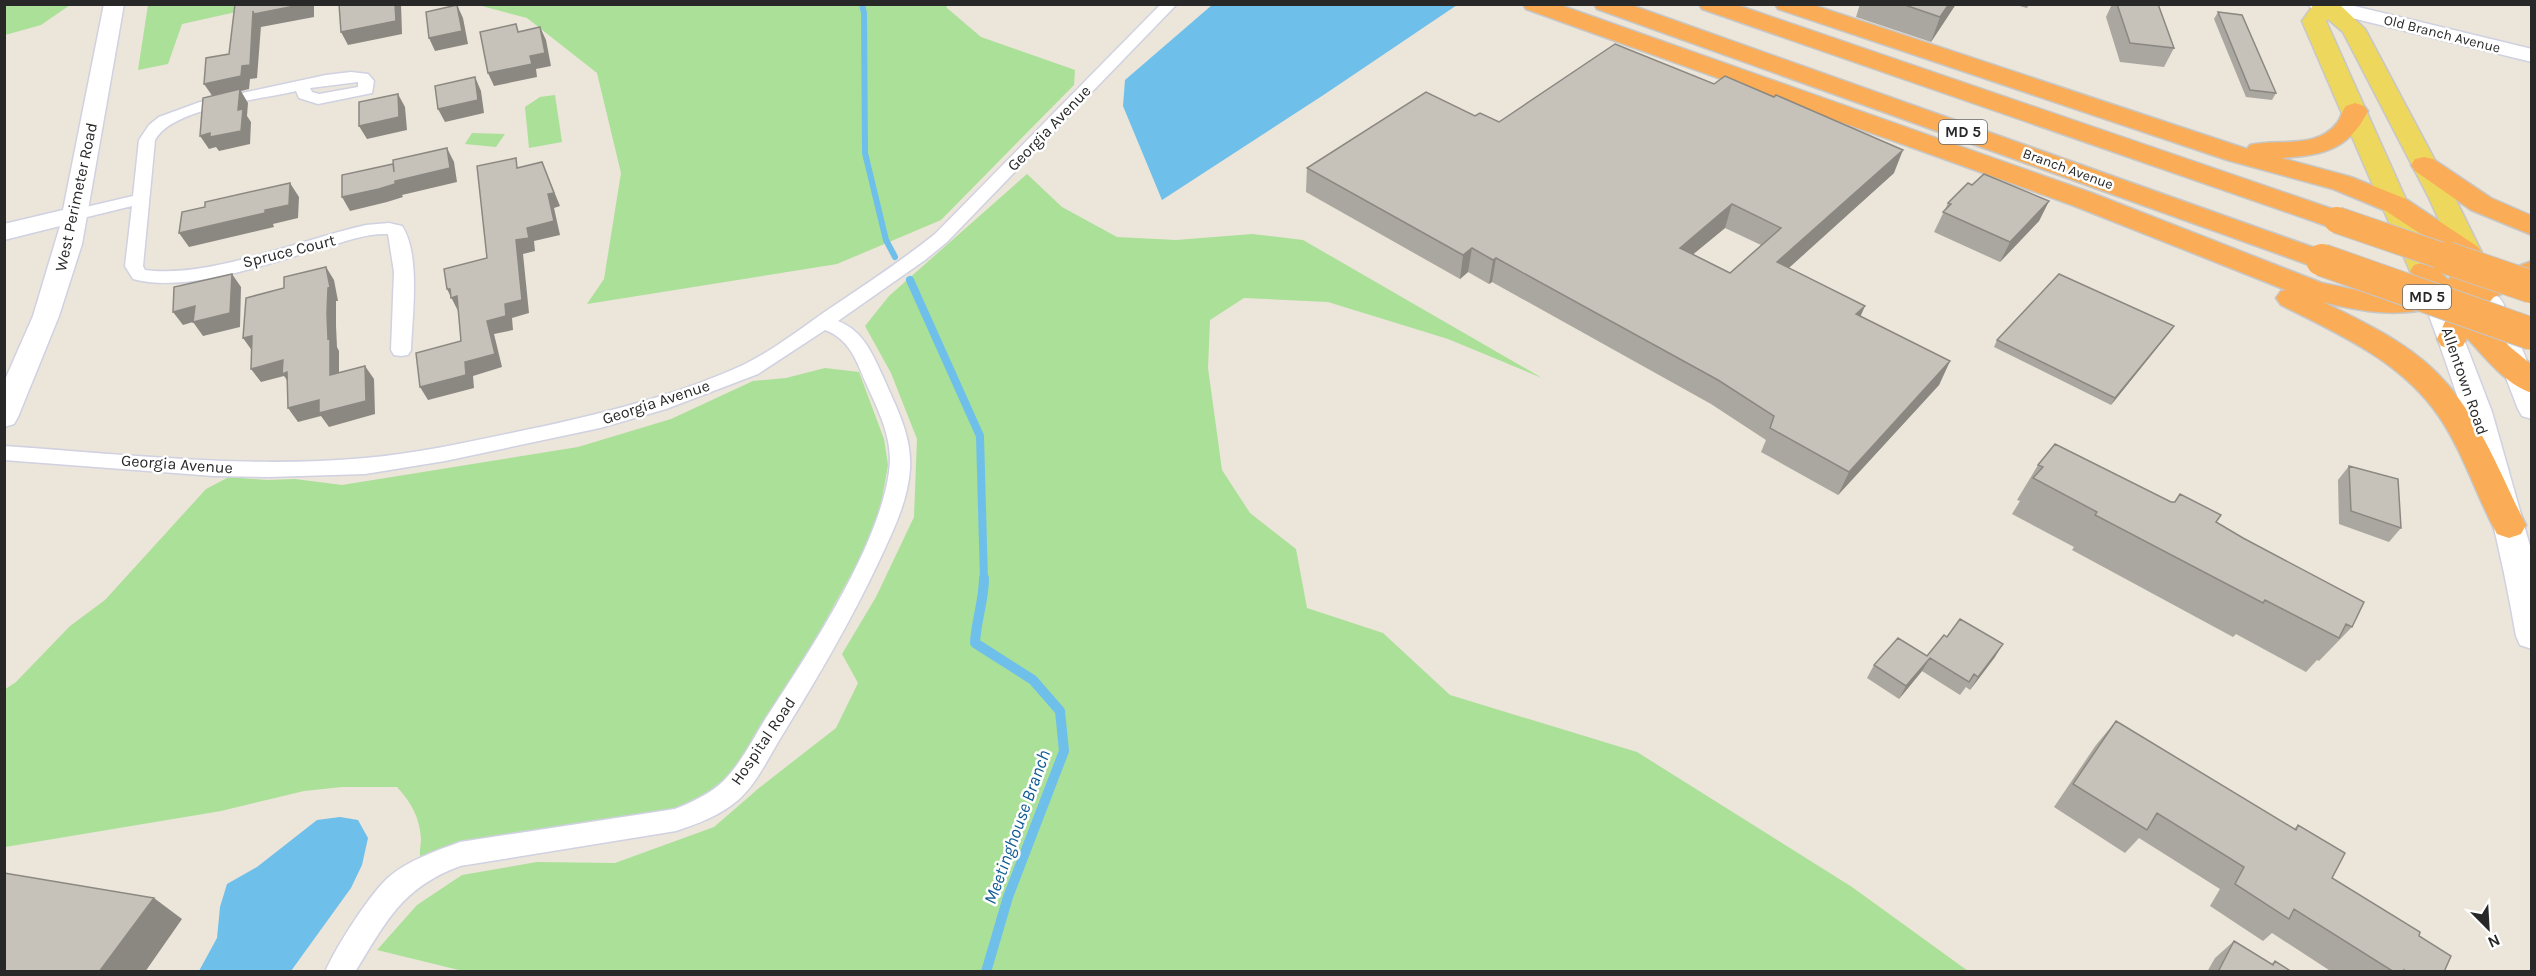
<svg xmlns="http://www.w3.org/2000/svg" width="2536" height="976" font-family="Karla,sans-serif">
  <style>
    .green { fill: #aae097 }
    .water { fill: #6fbfeb }
    .lines { fill: none; stroke-linecap: round; stroke-linejoin: round }
    .stream-far2 { stroke: #6fbfeb; stroke-width: 6 }
    .stream-far1 { stroke: #6fbfeb; stroke-width: 8 }
    .stream { stroke: #6fbfeb; stroke-width: 10 }
    .street-casing { stroke: #d0d1e1; stroke-width: 3 }
    .secondary-casing { stroke: #d0d1e1; stroke-width: 3 }
    .primary-casing { stroke: #c7c7c7; stroke-width: 3 }
    .highway-casing { stroke: #c7c7c7; stroke-width: 3 }
    .street { fill: #fff; fill-rule: evenodd }
    .secondary { fill: #fff; fill-rule: evenodd }
    .primary { fill: #edd85d; fill-rule: evenodd }
    .highway { fill: #faac56; fill-rule: evenodd }
    .highway-bridge-far1-casing { stroke: #c7c7c7; stroke-width: 28; stroke-linecap: butt }
    .highway-bridge-casing { stroke: #c7c7c7; stroke-width: 34; stroke-linecap: butt }
    .highway-bridge-far1 { stroke: #faac56; stroke-width: 26 }
    .highway-bridge { stroke: #faac56; stroke-width: 32 }
    .wall { fill: #aaa7a0; fill-rule: evenodd }
    .shaded-wall { fill: #8b8882 }
    .building { fill: #c6c2ba; stroke: #8b8882; stroke-width: 1.5; fill-rule: evenodd }
    .labels { text-anchor: middle; dominant-baseline: central; stroke-width: 5; stroke-linejoin: round; paint-order: stroke }
    .far-street-label { font-size: 14px; fill: #282828; stroke: #fff }
    .shield { fill: #fff; stroke: #686868; stroke-width: 1.5 }
    .shield-label { font-size: 15px; font-weight: bold; fill: #282828 }
    .street-label { font-size: 16px; fill: #282828; stroke: #fff }
    .water-label { font-size: 18px; font-style: italic; fill: #105b94; stroke: #fff }
  </style>
  <rect width="100%" height="100%" fill="#ebe5da"/>
  <path class="green" d="M4 5 5 4 70 5 41 25 5 35Z
    M148 5H252L245 10 182 24 168 64 138 70Z
    M478 5H946L947 8 981 37 1075 70 1074 85 941 220 837 264 587 304 604 279 621 173 597 73 527 18Z
    M555 95 562 142 529 148 525 107 540 97Z
    M472 133 505 134 496 147 465 144Z
    M1027 174 1062 207 1117 237 1176 240 1252 234 1303 240 1542 378 1448 339 1328 302 1244 298 1210 320 1208 368 1222 470 1250 513 1296 549 1307 608 1383 633 1450 695 1637 752 1852 887 1968 971 467 972 377 950 417 905 462 875 537 862 615 863 714 827 759 788 836 728 858 683 842 654 876 597 914 517 917 439 891 373 865 326 889 296Z
    M825 368 859 372 884 439 888 465 881 504 869 542 802 663 740 765 723 783 682 813 422 862C418 853 421 848 421 839 420 818 411 802 397 787H342L304 791 221 811 5 847 4 690 16 682 70 626 105 600 206 489 229 477 267 480 295 479 342 485 578 447 671 419 753 381 786 378Z"/>
  <path class="water" d="M1212 5V4L1457 5 1325 94 1162 200 1123 106 1125 80Z
    M340 817 358 820 368 838 362 865 351 888 291 971H199L217 938 220 907 227 884 257 867 317 820Z"/>
  <g class="lines">
    <path class="stream-far2" d="M862 4 864 13 865 153 886 240 895 257"/>
    <path class="stream-far1" d="M910 280 980 436 984 580"/>
    <path class="stream" d="M984 578C984 601 976 620 975 643L1033 680 1060 711 1064 751 1008 897 986 972"/>
    <defs>
      <path id="street" d="M1161 4H1177L947 242 925 260 838 321C864 331 873 355 884 379 897 409 912 436 910 469 908 501 893 531 880 559 852 619 818 677 783 734 769 756 757 784 737 801 719 816 697 824 676 831L460 866C401 888 386 922 355 972H325C336 947 370 893 390 876 409 860 436 851 460 842L675 809C690 803 707 795 719 785 739 768 752 740 766 718 809 652 878 549 889 472 894 439 878 410 865 381 856 359 849 339 825 330L758 374 666 409 600 428 445 461 365 474 268 477 214 476 4 460V446C124 454 245 469 365 458 425 453 485 438 545 426 612 411 680 394 743 365 772 351 799 330 826 311 863 286 900 262 935 234Z
        M351 72 368 74 374 81 372 93 318 104 299 98 296 91C260 100 173 107 155 140L143 266 145 270C208 279 303 239 366 225L389 223 402 226C421 254 412 317 411 350L408 355 401 356 394 355 391 350 394 272 388 234C367 233 346 241 326 247 271 262 188 294 133 279L125 266 132 206 75 220 69 219 66 215 69 211 133 196 139 140 149 125 159 117 200 102 326 75ZM358 82V87L319 94 312 92 310 88Z"/>
      <path id="secondary" d="M104 4H124L82 244 59 316 18 417 14 424 4 427V382L33 316 60 226 4 240V224L63 210Z
        M2308 4H2346L2532 49V62L2311 8Z
        M2429 274 2438 276 2442 282 2492 412 2530 546 2532 649 2520 645 2516 636C2495 514 2462 397 2416 282L2420 276Z
        M2490 294 2499 297 2503 303 2532 373V419L2522 416 2518 409 2477 303 2481 297Z"/>
      <path id="primary" d="M2314 4H2339L2365 29 2454 196 2482 253 2478 259 2468 262 2458 259 2454 253 2428 196 2343 32 2328 19 2326 21 2438 271 2434 277 2424 280 2414 277 2410 271 2302 21Z"/>
      <path id="highway" d="M1523 4H1557L2092 193 2322 283 2371 293 2390 295 2423 291 2425 290 2410 271 2414 265C2431 260 2437 268 2448 280L2450 278 2454 256 2386 211 2333 189 2227 160 1778 9 1775 4H1810L2247 149 2250 145C2277 138 2317 150 2337 123 2341 118 2342 111 2346 106L2355 103 2364 106 2368 111C2348 151 2322 155 2281 158L2351 177 2406 199 2478 247 2482 253 2479 281 2532 261V281L2494 297 2479 314 2510 347 2532 365V393C2506 385 2485 357 2467 338L2463 346 2452 349 2441 346 2437 339 2448 315 2439 306C2400 318 2362 312 2323 302 2367 324 2416 346 2448 385 2483 426 2502 478 2526 525L2521 534 2509 538 2497 534C2477 497 2464 454 2440 418 2403 362 2339 334 2281 305L2276 298 2281 291 2286 290 2072 205 1526 9Z
        M1594 4H1628L2332 254 2336 260 2332 266 2322 269 2312 266 1597 9Z
        M1699 4H1734L2347 214 2351 220 2347 226 2337 228 2327 226 1702 9Z
        M2424 157 2433 159 2491 198 2532 216V235L2471 210 2415 171 2411 165 2415 159Z"/>
    </defs>
    <use href="#street" class="street-casing"/>
    <use href="#secondary" class="secondary-casing"/>
    <use href="#primary" class="primary-casing"/>
    <use href="#highway" class="highway-casing"/>
    <use href="#street" class="street"/>
    <use href="#secondary" class="secondary"/>
    <use href="#primary" class="primary"/>
    <use href="#highway" class="highway"/>
    <defs>
      <path id="highway-bridge-far1" d="M2337 220 2451 259"/>
      <path id="highway-bridge" d="M2447 258 2532 287
        M2322 260 2532 334"/>
    </defs>
    <use href="#highway-bridge-far1" class="highway-bridge-far1-casing"/>
    <use href="#highway-bridge" class="highway-bridge-casing"/>
    <use href="#highway-bridge-far1" class="highway-bridge-far1"/>
    <use href="#highway-bridge" class="highway-bridge"/>
  </g>
  <path class="wall" d="M1860 4H1956L1931 42 1856 17Z
    M2012 4H2029L2027 8Z
    M2112 4H2158L2174 48 2164 67 2120 62 2106 17Z
    M2218 12 2276 93 2272 100 2246 97 2214 19Z
    M1475 116 1499 122 1894 173 1788 268 1861 316 1950 361 1939 385 1838 495 1761 452 1766 440 1711 404 1492 282 1489 284 1468 272 1460 279 1306 192 1307 168ZM1725 228 1761 245 1730 273 1693 254Z
    M1972 185 2049 201 2039 221 2000 262 1934 232 1948 203Z
    M2169 333 2111 405 1994 347 1997 340Z
    M2038 465 2171 502 2216 522 2352 627 2319 661 2317 660 2306 672 2236 634 2233 637 2072 550 2074 547 2012 514 2020 501 2017 500Z
    M2349 466 2401 528 2389 542 2339 524 2338 480Z
    M1927 656 1995 657 1970 690 1966 687 1960 695 1922 671 1899 699 1867 678 1874 665Z
    M2116 721 2294 829 2298 825 2332 878 2419 936 2444 972H2332L2272 933 2263 941 2210 906 2220 889 2139 838 2125 853 2054 807 2096 745Z
    M2234 941 2271 964 2275 961 2292 972H2207L2215 958Z"/>
  <path class="shaded-wall" d="M305 4H314V17L261 27V26L257 78 250 79 249 89 241 91 248 103 247 116 251 122 250 144 219 151 216 147 209 149 200 136 213 97 204 84 242 66 253 11Z
    M395 4H401L402 34 348 45 341 32Z
    M1949 4H1956L1931 42 1940 17Z
    M457 5 463 18 468 44 435 51 429 38Z
    M540 27 546 40 551 66 536 69 537 77 494 86 488 73 530 56Z
    M475 77 481 91 484 113 445 122 438 109Z
    M398 94 405 107 407 130 367 139 359 126Z
    M447 148 454 162 457 182 402 195 403 197 387 202 350 211 342 197 395 181Z
    M1903 150 1894 173 1769 286 1777 262Z
    M542 162 560 206 554 208 560 235 534 241 535 251 523 254 529 313 512 318 513 330 494 334 502 367 473 376 474 388 428 400 420 387 465 362 487 321 505 304 516 240 527 228 548 194Z
    M290 183 299 197 298 218 273 224 274 227 189 247 179 233Z
    M2049 201 2039 221 2000 262 2010 242Z
    M1732 204 1725 228 1673 271 1680 248Z
    M1472 248 1468 272 1460 279 1463 255Z
    M1496 258 1492 282 1489 284 1493 260Z
    M326 267 334 280 338 301H336V326L337 347 339 351V388L330 375 327 313 328 288Z
    M232 274 241 287 240 327 203 336 193 322 183 325 173 312Z
    M447 289H450L457 296 458 311Z
    M1865 306 1855 329 1856 314Z
    M2174 326 2169 333 2111 405 2115 398Z
    M252 336 253 352 243 338Z
    M283 360 292 374V387L284 376 261 382 251 369Z
    M1950 361 1939 385 1838 495 1849 472Z
    M365 366 374 379 375 414 329 427 321 416 298 422 288 408Z
    M2003 644 1995 657 1970 690 1978 677Z
    M1930 658 1922 671 1899 699 1906 686Z
    M154 898 182 919 145 972H99Z"/>
  <path class="building" d="M235 4H305L254 14 253 11 250 65 242 66 241 76 204 84 206 58 229 54Z
    M339 4H395L396 21 341 32Z
    M1902 4H1949L1940 17Z
    M2117 4H2158L2174 48 2130 43Z
    M457 5 462 31 429 38 426 12Z
    M2218 12 2242 15 2276 93 2250 90Z
    M516 24 518 32 540 27 545 53 530 56 532 64 488 73 480 32Z
    M1615 44 1714 84 1725 76 1774 97 1776 95 1903 150 1777 262 1865 306 1856 314 1950 361 1849 472 1770 428 1774 416 1718 380 1496 258 1493 260 1472 248 1463 255 1307 168 1426 92 1475 116 1480 113 1499 122ZM1732 204 1781 228 1730 273 1680 248Z
    M475 77 478 100 438 109 435 86Z
    M240 89 238 110 243 109 241 131 210 137V133L200 136 203 98Z
    M398 94 399 117 359 126V102Z
    M447 148 450 168 395 181V184L379 189 342 197V175L393 164 394 172 393 160Z
    M516 158 517 168 542 162 554 193 548 194 554 221 527 228 529 238 516 240 522 300 505 304 506 316 487 321 495 354 465 362 466 375 420 387 416 353 461 341 457 296 451 298 450 289H447L444 269 487 258 477 166Z
    M1984 174 2049 201 2010 242 1943 212 1951 204 1948 203 1968 183 1972 185Z
    M290 183 289 205 265 210V213L179 233 182 212 205 207V202Z
    M326 267 330 287 328 288 327 313 328 339 330 338V375L365 366 366 401 319 413V400L288 408 287 372 282 374 283 360 251 369 252 336 243 338 246 298 284 288V277Z
    M232 274 230 313 193 322 195 306 173 312 174 287Z
    M2059 274 2174 326 2115 398 1997 340Z
    M2055 444 2171 502H2175L2180 494 2221 515 2216 522 2243 538 2364 602 2352 627 2346 624 2339 638 2265 600 2263 603 2095 515 2097 512 2033 478 2043 467 2038 465Z
    M2349 466 2398 479 2401 528 2351 511Z
    M1960 619 2003 644 1978 677 1974 674 1969 682 1930 658 1906 686 1874 665 1898 638 1927 656 1944 635 1947 637Z
    M2116 721 2296 830 2298 825 2345 853 2332 878 2420 932 2419 936 2451 956 2444 972H2407L2404 970V972H2394L2294 909 2289 919 2235 884 2244 867 2157 813 2147 830 2073 784Z
    M4 873 154 898 99 972H4Z
    M2234 941 2273 965 2275 961 2292 972H2218Z"/>
  <g class="labels">
    <g class="far-street-label">
      <text transform="translate(2442 34) rotate(14)">Old Branch Avenue</text>
      <text transform="translate(2068 169) rotate(20)">Branch Avenue</text>
    </g>
    <g class="shield">
      <rect x="1939" y="120" width="48" height="24" rx="4.5"/>
      <rect x="2403" y="285" width="48" height="24" rx="4.5"/>
    </g>
    <g class="shield-label">
      <text x="1963" y="132">MD 5</text>
      <text x="2427" y="297">MD 5</text>
    </g>
    <g class="street-label">
      <text transform="translate(1049 128) rotate(-46)">Georgia Avenue</text>
      <text transform="translate(76 197) rotate(-78)">West Perimeter Road</text>
      <text transform="translate(289 251) rotate(-14)">Spruce Court</text>
      <text transform="translate(2465 381) rotate(71)">Allentown Road</text>
      <text transform="translate(656 402) rotate(-18)">Georgia Avenue</text>
      <text transform="translate(177 464) rotate(4)">Georgia Avenue</text>
      <text transform="translate(763 741) rotate(-56)">Hospital Road</text>
    </g>
    <g class="water-label">
      <text transform="translate(1017 827) rotate(-70)">Meetinghouse Branch</text>
    </g>
  </g>
  <rect width="2536" height="976" fill="none" stroke="#282828" stroke-width="12"/>
  <g transform="translate(2488 928) rotate(156)" stroke="#ffffff" stroke-width="4.5" paint-order="stroke">
  <path d="M0-4.5L10 22L0 15L-10 22Z" fill="#282828"/>
  <text y="-9" font-size="16" font-weight="bold" text-anchor="middle" fill="#282828">N</text>
  </g>
</svg>
